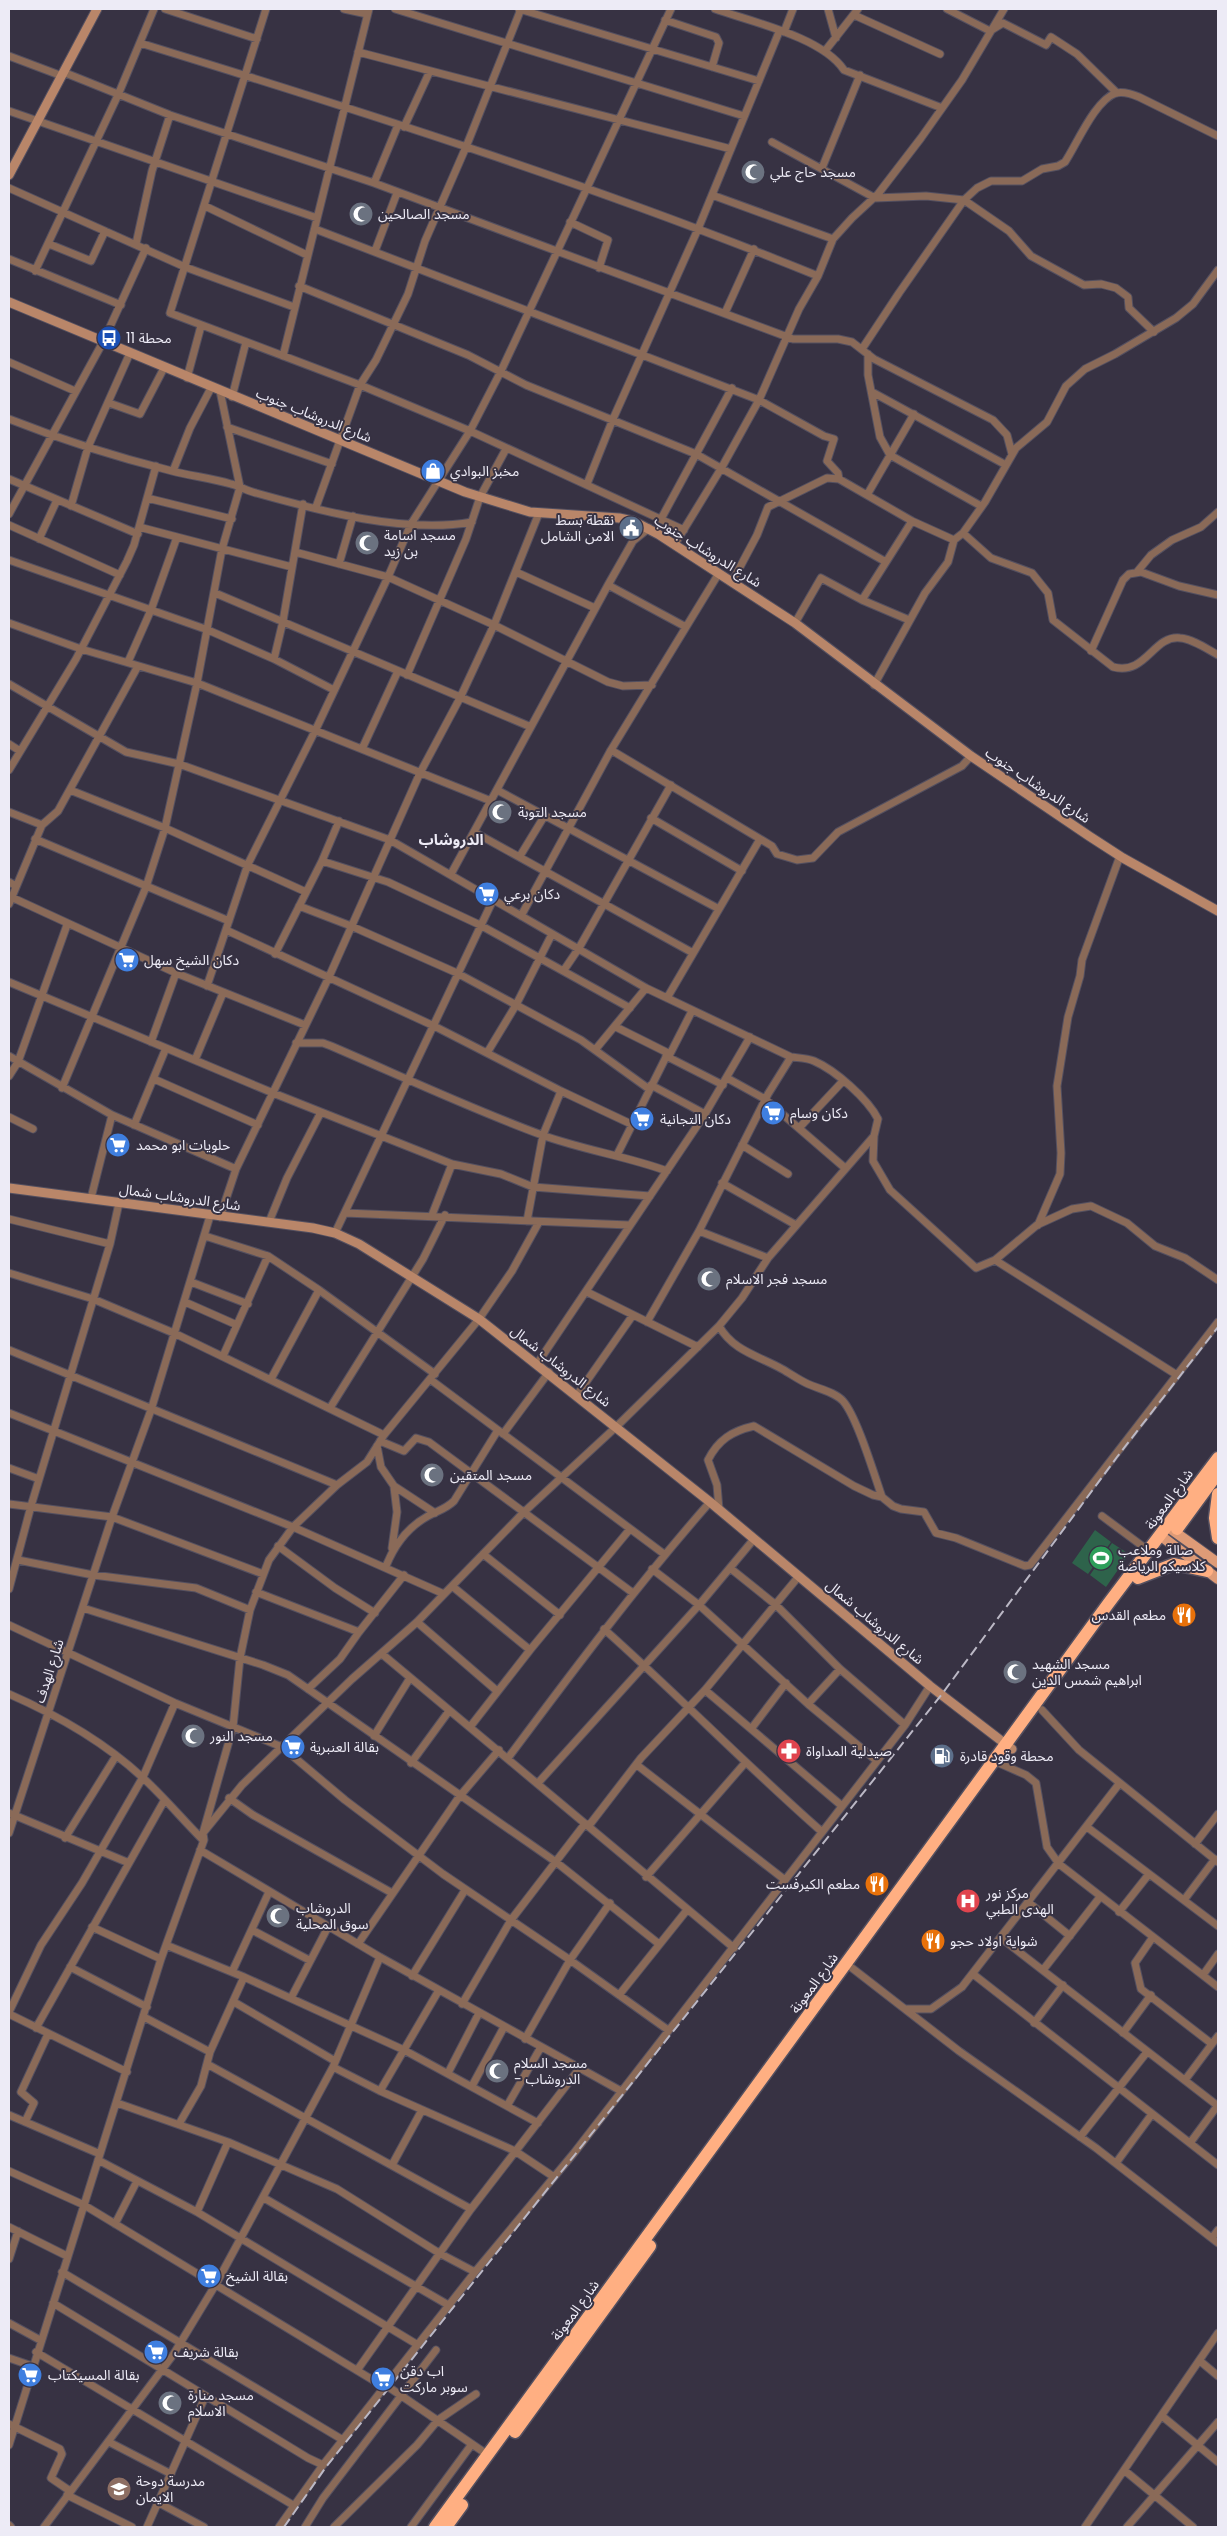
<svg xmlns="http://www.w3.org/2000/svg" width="1227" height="2536" font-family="Poppins,'Noto Sans Arabic',sans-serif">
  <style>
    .green { fill: #2e634b }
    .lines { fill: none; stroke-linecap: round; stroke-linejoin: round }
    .street-casing { stroke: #545060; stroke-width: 9 }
    .secondary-casing { stroke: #545060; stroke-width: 11 }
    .primary-casing { stroke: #545060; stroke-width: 12 }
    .highway-casing { stroke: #545060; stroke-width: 15 }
    .street { stroke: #8a6a58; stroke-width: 7 }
    .secondary { stroke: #b98669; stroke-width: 9 }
    .primary { stroke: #de9b77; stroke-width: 10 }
    .highway { stroke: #ffaf82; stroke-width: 12 }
    .rail { stroke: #bbb8c5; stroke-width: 2; stroke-dasharray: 10 5; stroke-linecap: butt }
    .labels { text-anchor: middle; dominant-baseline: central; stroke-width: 4; stroke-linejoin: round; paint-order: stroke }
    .poi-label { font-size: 14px; fill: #edebf6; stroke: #373243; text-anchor: start }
    .street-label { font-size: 14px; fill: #edebf6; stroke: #373243 }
    .neighbourhood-label { font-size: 15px; font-weight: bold; fill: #edebf6; stroke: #373243 }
  </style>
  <rect width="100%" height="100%" fill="#373243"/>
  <path class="green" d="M1095 1530 1111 1542 1088 1574 1072 1563Z
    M1112 1543 1129 1554 1106 1587 1090 1575Z"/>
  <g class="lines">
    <defs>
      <path id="street" d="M165 9 257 39
        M266 9 170 313 360 385 470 431 684 530
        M344 9 367 14
        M395 9 744 116
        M519 9 759 81
        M715 9C752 22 822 37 844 70L942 108
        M828 9 836 38
        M947 9 990 31 1003 23 1046 45 1051 37 1077 54 1117 93
        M854 15 940 54
        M665 20 716 37 719 43 712 67
        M784 32 793 9
        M140 43C368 113 597 186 818 276
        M825 51 858 9
        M358 52 731 149
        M9 56 62 76
        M63 72 170 115 374 183 793 339H838L852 342 874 359 993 420 1007 435 1012 454
        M9 111 317 218
        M404 127 430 71
        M772 142 875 198 926 196 964 200 1009 231 1031 256 1084 285 1101 284 1116 288 1128 297 1129 308 1154 332
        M822 168 860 75
        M374 183 398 125
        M9 188 185 267 294 307
        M712 195 833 239
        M205 206 307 255
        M570 222 608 240 599 268
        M315 229 759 400 824 436 834 439 827 461 838 473 839 479
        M49 244 91 261 105 231
        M136 244 152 171 170 115
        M375 251 397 193
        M9 259 121 305
        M35 271 118 95 154 9
        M299 286 468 355 526 385 696 454 886 562
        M725 313 754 249
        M862 349 899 293 964 200 977 188 991 181H1022L1042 169 1058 166 1065 162C1077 144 1095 100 1116 93 1124 91 1132 94 1139 97L1218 136
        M868 354V375L880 437 890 455 981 506
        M283 356 369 9
        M9 362 75 391
        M187 378 201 326
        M872 392 1006 465
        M232 397 246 342
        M109 403 140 414 164 368
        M9 419C62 440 116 457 172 471 191 476 211 478 231 484 240 486 247 491 256 493 320 511 406 534 472 522
        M227 427 332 464
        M173 471 190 428 211 388
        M9 479 138 534
        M587 484 613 419 698 229 779 32
        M867 495 914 414
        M147 498 232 519
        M71 506 88 447 130 353
        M316 507 360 385 376 360 408 294 425 241 466 147 521 9
        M9 514 103 342 146 248
        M661 519 732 388
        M9 525 120 575
        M139 527 292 567
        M963 533 991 558 1032 573 1048 593 1053 620 1113 667C1146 676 1153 635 1180 638 1193 639 1207 649 1218 655
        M39 539 57 500
        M675 544 722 467 759 400 799 309 818 276 833 239 852 218 878 194 921 138 962 80 1004 9
        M295 552 388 577 494 625 608 682 623 686 652 685
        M9 560 208 630 274 659 334 690
        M339 564 353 516
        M516 572 595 608
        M1137 572 1151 555 1172 540 1201 527 1218 512
        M732 582 757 535 768 507 827 478 839 479 912 521 954 540
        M608 585 686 627
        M215 593 531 727
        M862 600 912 521
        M9 623 81 649 197 683 491 801
        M795 623 821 578 862 600 909 620
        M1091 651 1123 580 1129 574 1141 572 1179 586 1218 595
        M274 659 283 621 303 504
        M128 662 151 610 177 537
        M407 675 466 539 480 497 506 449
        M9 684 126 752 179 764 390 840 646 988 791 1057C799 1058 807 1058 814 1061 835 1070 868 1099 878 1119L874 1136 768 1258 742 1298 719 1326 616 1427 524 1512 417 1622 352 1679 242 1785 203 1833
        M874 685 925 593 948 562 954 540 963 533 985 502 1016 448 1047 422 1066 386 1085 369 1115 354 1176 318 1193 304 1218 270
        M9 744 20 751
        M362 749 398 671
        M611 750 772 846 777 854 797 860 813 858 838 832 962 766 971 756
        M9 770 76 659 127 561 134 545 156 466
        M70 790 165 828 306 892
        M497 790 719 909
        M9 812 42 825
        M651 818 742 871
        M474 832 693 953
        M35 839 229 921
        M520 856 545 815
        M322 861 388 882 480 925 630 1008
        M451 874 608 585 633 541 649 528
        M9 882 16 886
        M11 897 176 973 305 1025
        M9 904 42 825 58 811 138 666
        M299 906 351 926 457 973 581 1040 649 1089
        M521 916 611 750 719 573
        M226 930 434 1026 561 1091 631 1124
        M275 954 322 861 339 821
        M564 970 579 948 671 785
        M9 982 273 1093 452 1164 501 1174 533 1187 650 1196
        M207 986 248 864 316 729 388 577 411 524 470 431 501 371 671 9
        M667 998 760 839
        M616 1027 670 1054 692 1011
        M151 1042 176 973
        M296 1043H323L331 1046C401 1076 471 1109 542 1135 583 1150 626 1156 667 1171
        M595 1050 646 988
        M487 1053 516 1005 552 934
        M9 1056 112 1115 236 1169
        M666 1056 723 1085
        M195 1060 223 993
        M9 1076 18 1062 67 925
        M727 1078 765 1099 845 1168
        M154 1079 258 1125
        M651 1085 705 1114
        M62 1088 146 887 165 828 197 683 222 549 240 487 220 391
        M9 1117 33 1129
        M134 1125 166 1048
        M799 1128 843 1081
        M874 1136 873 1161 890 1190 976 1268 995 1260 1037 1225 1072 1209 1091 1206 1127 1223 1155 1246 1185 1258 1218 1280
        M742 1145 788 1174
        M617 1155 668 1053
        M722 1183 796 1225
        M91 1198 112 1115
        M345 1213 629 1225
        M432 1215 452 1164
        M220 1217 236 1169 328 979 420 773 460 698 494 625 539 513
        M9 1219 110 1244
        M527 1221 543 1135 561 1091
        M269 1222 287 1178 321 1112
        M1038 1225 1060 1174 1061 1153 1057 1086 1068 1017 1080 976 1082 960 1120 856
        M699 1231 768 1258
        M335 1233 493 900
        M205 1236 268 1256 319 1290 435 1374
        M995 1260 1177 1375
        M9 1273 93 1299 176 1334 384 1435
        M191 1282 248 1304
        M587 1292 698 1347
        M185 1302 237 1325
        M647 1322 699 1231 768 1094 791 1057
        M719 1326C733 1351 759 1356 782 1369 791 1374 799 1380 808 1384 819 1389 835 1392 843 1401 857 1417 874 1474 882 1497L893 1506 901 1509 924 1512 936 1533 956 1538 1025 1566 1030 1565 1218 1322
        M9 1350 337 1485
        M223 1356 268 1256
        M537 1364 705 1114 750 1037
        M271 1379 319 1290
        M431 1380 664 1554
        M577 1395 633 1315
        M330 1408 423 1259 445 1215
        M9 1413 293 1527 444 1594
        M503 1434 549 1372
        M380 1441 404 1451 416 1438 429 1442 633 1593
        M377 1446 381 1467 394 1486 435 1513
        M9 1468 39 1479
        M9 1504 112 1517 263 1574
        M719 1509 717 1485 708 1460C718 1440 732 1431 754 1426L854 1486 873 1495 882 1497
        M1102 1516 1149 1551
        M278 1546 335 1588 375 1613
        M392 1548 397 1512 394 1487
        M483 1554 560 1615
        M18 1560 93 1575 196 1588 250 1610
        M386 1566C394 1546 408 1527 428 1516 437 1511 446 1509 454 1501L498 1430
        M730 1568 776 1605 840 1669 905 1725
        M652 1569 699 1605 808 1704 877 1761
        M452 1586 530 1650
        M9 1589 31 1506 110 1244 119 1203
        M256 1592 359 1632
        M83 1608 263 1665 288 1675 556 1862 659 1944
        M417 1622 497 1691
        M9 1625 175 1703 282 1747 345 1800 443 1874 570 1960 668 2030
        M604 1629C678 1695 747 1766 821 1831
        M382 1654 734 1948
        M308 1689 340 1659 359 1632 404 1575
        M705 1690 842 1806
        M9 1694C57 1715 103 1741 142 1777 163 1796 183 1820 203 1840
        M808 1704 840 1669
        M1042 1710 1079 1750 1218 1862
        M470 1727 530 1650 630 1529
        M751 1729 786 1683
        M374 1736 410 1678
        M508 1758C573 1671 638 1584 710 1502
        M411 1763 449 1711
        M1001 1764 1026 1775 1036 1783 1047 1847 1059 1864 1218 1987
        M637 1765 785 1880
        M538 1783 699 1605 754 1539
        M229 1798 253 1815 392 1893
        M9 1813 129 1863
        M1087 1827 1218 1926
        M9 1833 112 1517 151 1410 210 1216
        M65 1838 116 1756
        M1195 1844 1218 1814
        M200 1850 380 1957 621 2091
        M646 1877 745 1763
        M1184 1900 1215 1859
        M1028 1902 1070 1936
        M1119 1912 1149 1874
        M92 1927 161 1959
        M252 1930 309 1960
        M1153 1937 1135 1963 1141 1989 1212 2044
        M1001 1938 1218 2106
        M358 1944 459 1797 499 1750
        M166 1945 244 1977 404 2050 538 2123
        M70 1967 147 2007
        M852 1968 959 2051 1096 2148 1218 2243
        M1043 1970 1100 1897
        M232 1972 269 1892
        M973 1974 1218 2165
        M1203 1975 1218 1954
        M412 1976 465 1890
        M619 1995 687 1910
        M291 1998 328 1927
        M234 2002 335 2061
        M462 2004 511 1920 584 1825 591 1823 641 1758 705 1690 799 1576
        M907 2009H931L962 1987 1119 1784
        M9 2012 41 1945 82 1883 143 1777 175 1703
        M9 2014 127 2072
        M144 2017 210 2052
        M1034 2023 1063 1985
        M36 2028 164 1801
        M1123 2033 1151 1995
        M525 2039 570 1960 610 1903
        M207 2064 471 2209
        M333 2067 380 2091 515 2151 554 2177
        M448 2073 479 2013
        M1185 2080 1218 2036
        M472 2086 504 2027
        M380 2091 439 1990
        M117 2103 228 2142 337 2189 439 2253 475 2272
        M507 2106 541 2047
        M9 2115 100 2154
        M25 2122 34 2103 21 2092 48 2034
        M179 2124 201 2086 210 2052 244 1977
        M1080 2137 1147 2052
        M1190 2143 1218 2105
        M98 2160 197 2212 418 2345
        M1116 2163 1152 2114
        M392 2165 422 2110
        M9 2171 84 2205 381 2385 390 2388 488 2455
        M264 2198 450 2306
        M197 2212 228 2142
        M115 2224 137 2181
        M9 2227 67 2256
        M1212 2238 1218 2230
        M9 2259 18 2231
        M62 2272 343 2440
        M53 2303 308 2458 323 2465
        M9 2323 40 2340
        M36 2352 293 2505
        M9 2358 32 2366
        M1200 2361 1218 2376
        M358 2369 471 2209 579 2069
        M1162 2416 1218 2462
        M9 2424 60 2449 62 2454 51 2478 70 2491
        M109 2442 171 2474
        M9 2445 161 1959 204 1840 203 1833 233 1727 240 1658 250 1610 269 1560 293 1527 337 1485 367 1462 384 1435 479 1319 512 1271 539 1222
        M1124 2470 1193 2527
        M67 2495 132 2527
        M159 2503 204 2527
        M9 2525 11 2527
        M44 2527 173 2355 216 2284 333 2067 380 1957
        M147 2527 205 2397
        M279 2527 323 2465 475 2272 574 2153 905 1725 930 1686
        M305 2527 323 2498 436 2350
        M334 2527 417 2445 438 2420 476 2394
        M411 2527 472 2444
        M1085 2527 1218 2333
        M1127 2527 1218 2422"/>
      <path id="secondary" d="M9 175 97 9
        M9 302 465 492 530 512 619 518 633 521 658 534 795 623 971 756 1089 836 1123 858 1218 911
        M9 1188 313 1228 335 1233 359 1244 479 1319 710 1502 930 1686 1012 1749"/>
      <path id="primary" d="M1168 1527 1218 1563
        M1161 1536 1218 1579"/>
      <path id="highway" d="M1218 1494 1215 1518 1218 1538
        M1177 1529 1218 1473
        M1138 1578 1174 1564 1207 1571
        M515 2432 650 2246
        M435 2527 1108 1604 1218 1458
        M446 2527 462 2505"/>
    </defs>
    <use href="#street" class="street-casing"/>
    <use href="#secondary" class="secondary-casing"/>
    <use href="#primary" class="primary-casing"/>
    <use href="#highway" class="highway-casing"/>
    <use href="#street" class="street"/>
    <use href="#secondary" class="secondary"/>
    <use href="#primary" class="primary"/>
    <use href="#highway" class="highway"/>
    <path class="rail" d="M284 2527 326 2467 942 1694 1117 1457 1218 1327"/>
  </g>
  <defs>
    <symbol id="mosque-disc" viewBox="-11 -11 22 22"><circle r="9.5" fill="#6b7280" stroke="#373243"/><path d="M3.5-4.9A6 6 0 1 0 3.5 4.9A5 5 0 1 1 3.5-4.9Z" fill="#fff"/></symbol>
    <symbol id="bus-disc" viewBox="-11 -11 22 22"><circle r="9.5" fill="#1a4fb4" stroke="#373243"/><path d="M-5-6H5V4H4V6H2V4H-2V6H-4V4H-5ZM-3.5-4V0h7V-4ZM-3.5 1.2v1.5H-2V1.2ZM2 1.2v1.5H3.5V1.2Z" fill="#fff"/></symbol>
    <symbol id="shop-disc" viewBox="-11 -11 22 22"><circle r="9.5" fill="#3f7fe0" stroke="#373243"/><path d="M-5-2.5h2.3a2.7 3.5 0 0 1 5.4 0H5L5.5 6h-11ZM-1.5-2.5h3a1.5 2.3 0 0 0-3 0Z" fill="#fff"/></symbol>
    <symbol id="civic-disc" viewBox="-11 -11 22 22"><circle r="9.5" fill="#5c6f8a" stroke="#373243"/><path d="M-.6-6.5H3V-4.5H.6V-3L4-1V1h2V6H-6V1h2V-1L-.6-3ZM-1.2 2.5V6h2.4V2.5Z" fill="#fff"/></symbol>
    <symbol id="supermarket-disc" viewBox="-11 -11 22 22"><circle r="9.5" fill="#3f7fe0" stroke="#373243"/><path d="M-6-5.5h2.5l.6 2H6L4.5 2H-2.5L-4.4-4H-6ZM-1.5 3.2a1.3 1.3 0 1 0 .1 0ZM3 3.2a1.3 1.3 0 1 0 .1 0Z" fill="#fff"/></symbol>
    <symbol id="stadium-disc" viewBox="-11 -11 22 22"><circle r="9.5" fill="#2e9e5b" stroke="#373243"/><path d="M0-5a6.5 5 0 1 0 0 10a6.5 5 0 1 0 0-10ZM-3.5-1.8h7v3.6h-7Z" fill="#fff"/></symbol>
    <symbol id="restaurant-disc" viewBox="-11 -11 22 22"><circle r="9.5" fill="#e8710a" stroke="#373243"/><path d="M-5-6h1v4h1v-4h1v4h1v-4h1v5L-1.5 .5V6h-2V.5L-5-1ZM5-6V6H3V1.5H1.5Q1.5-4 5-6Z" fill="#fff"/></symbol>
    <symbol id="pharmacy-disc" viewBox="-11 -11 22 22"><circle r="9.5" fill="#e0444e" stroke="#373243"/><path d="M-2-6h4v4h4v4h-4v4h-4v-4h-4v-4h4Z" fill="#fff"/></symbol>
    <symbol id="fuel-disc" viewBox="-11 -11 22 22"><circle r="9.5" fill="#5c6f8a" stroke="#373243"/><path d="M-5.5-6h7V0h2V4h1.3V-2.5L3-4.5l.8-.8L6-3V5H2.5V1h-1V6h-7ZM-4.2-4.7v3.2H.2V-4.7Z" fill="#fff"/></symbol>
    <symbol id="hospital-disc" viewBox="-11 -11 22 22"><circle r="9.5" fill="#e0444e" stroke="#373243"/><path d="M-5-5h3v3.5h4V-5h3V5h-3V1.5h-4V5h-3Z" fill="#fff"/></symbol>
    <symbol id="school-disc" viewBox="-11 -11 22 22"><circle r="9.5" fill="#8d6e63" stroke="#373243"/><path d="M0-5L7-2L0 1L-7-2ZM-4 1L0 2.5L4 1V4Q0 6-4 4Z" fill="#fff"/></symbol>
  </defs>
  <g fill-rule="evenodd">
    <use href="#mosque-disc" x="739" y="158" width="28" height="28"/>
    <use href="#mosque-disc" x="347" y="200" width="28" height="28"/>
    <use href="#bus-disc" x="95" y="324" width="28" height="28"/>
    <use href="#shop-disc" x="419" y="457" width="28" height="28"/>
    <use href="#civic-disc" x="617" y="514" width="28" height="28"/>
    <use href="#mosque-disc" x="353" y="529" width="28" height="28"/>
    <use href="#mosque-disc" x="486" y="798" width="28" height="28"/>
    <use href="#supermarket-disc" x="473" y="880" width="28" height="28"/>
    <use href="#supermarket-disc" x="113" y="946" width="28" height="28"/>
    <use href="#supermarket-disc" x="759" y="1099" width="28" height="28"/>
    <use href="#supermarket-disc" x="628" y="1105" width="28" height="28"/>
    <use href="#supermarket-disc" x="104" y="1131" width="28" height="28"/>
    <use href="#mosque-disc" x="695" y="1265" width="28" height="28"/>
    <use href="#mosque-disc" x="418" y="1461" width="28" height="28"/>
    <use href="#stadium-disc" x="1087" y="1544" width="28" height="28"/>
    <use href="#restaurant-disc" x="1170" y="1601" width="28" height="28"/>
    <use href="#mosque-disc" x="1001" y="1658" width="28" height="28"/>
    <use href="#mosque-disc" x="179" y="1722" width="28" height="28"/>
    <use href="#supermarket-disc" x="279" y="1733" width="28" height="28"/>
    <use href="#pharmacy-disc" x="775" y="1737" width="28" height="28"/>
    <use href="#fuel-disc" x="928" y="1742" width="28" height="28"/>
    <use href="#restaurant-disc" x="863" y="1870" width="28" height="28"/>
    <use href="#hospital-disc" x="954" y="1887" width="28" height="28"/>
    <use href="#mosque-disc" x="264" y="1902" width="28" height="28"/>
    <use href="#restaurant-disc" x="919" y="1927" width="28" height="28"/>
    <use href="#mosque-disc" x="483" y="2057" width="28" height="28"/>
    <use href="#supermarket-disc" x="195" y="2262" width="28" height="28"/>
    <use href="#supermarket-disc" x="142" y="2338" width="28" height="28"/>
    <use href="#supermarket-disc" x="16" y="2361" width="28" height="28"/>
    <use href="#supermarket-disc" x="369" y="2365" width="28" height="28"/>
    <use href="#mosque-disc" x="156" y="2389" width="28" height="28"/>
    <use href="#school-disc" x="105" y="2475" width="28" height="28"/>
  </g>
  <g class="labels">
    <g class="poi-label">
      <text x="770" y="172">مسجد حاج علي</text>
      <text x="378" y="214">مسجد الصالحين</text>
      <text x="126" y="338">محطة 11</text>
      <text x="450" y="471">مخبز البوادي</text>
      <text x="614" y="520" text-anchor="end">نقطة بسط<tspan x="614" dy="16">الامن الشامل</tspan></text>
      <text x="384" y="535">مسجد اسامة<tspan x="384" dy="16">بن زيد</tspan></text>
      <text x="518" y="812">مسجد التوبة</text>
      <text x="504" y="894">دكان برعي</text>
      <text x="144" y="960">دكان الشيخ سهل</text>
      <text x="790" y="1113">دكان وسام</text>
      <text x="660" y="1119">دكان التجانية</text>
      <text x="136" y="1145">حلويات ابو محمد</text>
      <text x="726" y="1279">مسجد فجر الاسلام</text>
      <text x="450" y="1475">مسجد المتقين</text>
      <text x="1118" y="1550">صالة وملاعب<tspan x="1118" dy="16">كلاسيكو الرياضة</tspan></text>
      <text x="1166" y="1615" text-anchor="end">مطعم القدس</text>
      <text x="1032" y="1664">مسجد الشهيد<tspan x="1032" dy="16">ابراهيم شمس الدين</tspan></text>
      <text x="210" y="1736">مسجد النور</text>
      <text x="310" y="1747">بقالة العنبرية</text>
      <text x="806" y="1751">صيدلية المداواة</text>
      <text x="960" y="1756">محطة وقود قادرة</text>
      <text x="860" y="1884" text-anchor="end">مطعم الكيرفست</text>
      <text x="986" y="1893">مركز نور<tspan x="986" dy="16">الهدى الطبي</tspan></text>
      <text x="296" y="1908">الدروشاب<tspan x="296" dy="16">سوق المحلية</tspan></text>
      <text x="950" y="1941">شواية اولاد حجو</text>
      <text x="514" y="2063">مسجد السلام<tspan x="514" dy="16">- الدروشاب</tspan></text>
      <text x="226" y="2276">بقالة الشيخ</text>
      <text x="174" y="2352">بقالة شريف</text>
      <text x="400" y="2371">اب دقن<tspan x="400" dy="16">سوبر ماركت</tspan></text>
      <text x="48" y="2375">بقالة المسيكتاب</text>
      <text x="188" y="2395">مسجد منارة<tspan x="188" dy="16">الاسلام</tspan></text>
      <text x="136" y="2481">مدرسة دوحة<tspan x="136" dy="16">الايمان</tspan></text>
    </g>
    <g class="street-label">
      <text transform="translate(314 415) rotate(22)">شارع الدروشاب جنوب</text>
      <text transform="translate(708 551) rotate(32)">شارع الدروشاب جنوب</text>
      <text transform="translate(1038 785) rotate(34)">شارع الدروشاب جنوب</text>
      <text transform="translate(180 1197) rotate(8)">شارع الدروشاب شمال</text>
      <text transform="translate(561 1366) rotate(38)">شارع الدروشاب شمال</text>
      <text transform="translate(1169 1499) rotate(-54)">شارع المعونة</text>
      <text transform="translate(875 1622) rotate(40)">شارع الدروشاب شمال</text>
      <text transform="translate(49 1671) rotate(-72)">شارع الهدف</text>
      <text transform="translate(814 1983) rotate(-54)">شارع المعونة</text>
      <text transform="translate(575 2310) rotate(-54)">شارع المعونة</text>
    </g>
    <g class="neighbourhood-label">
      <text x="451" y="839">الدروشاب</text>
    </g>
  </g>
  <rect width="1227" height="2536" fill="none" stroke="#edebf6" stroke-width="20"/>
</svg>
